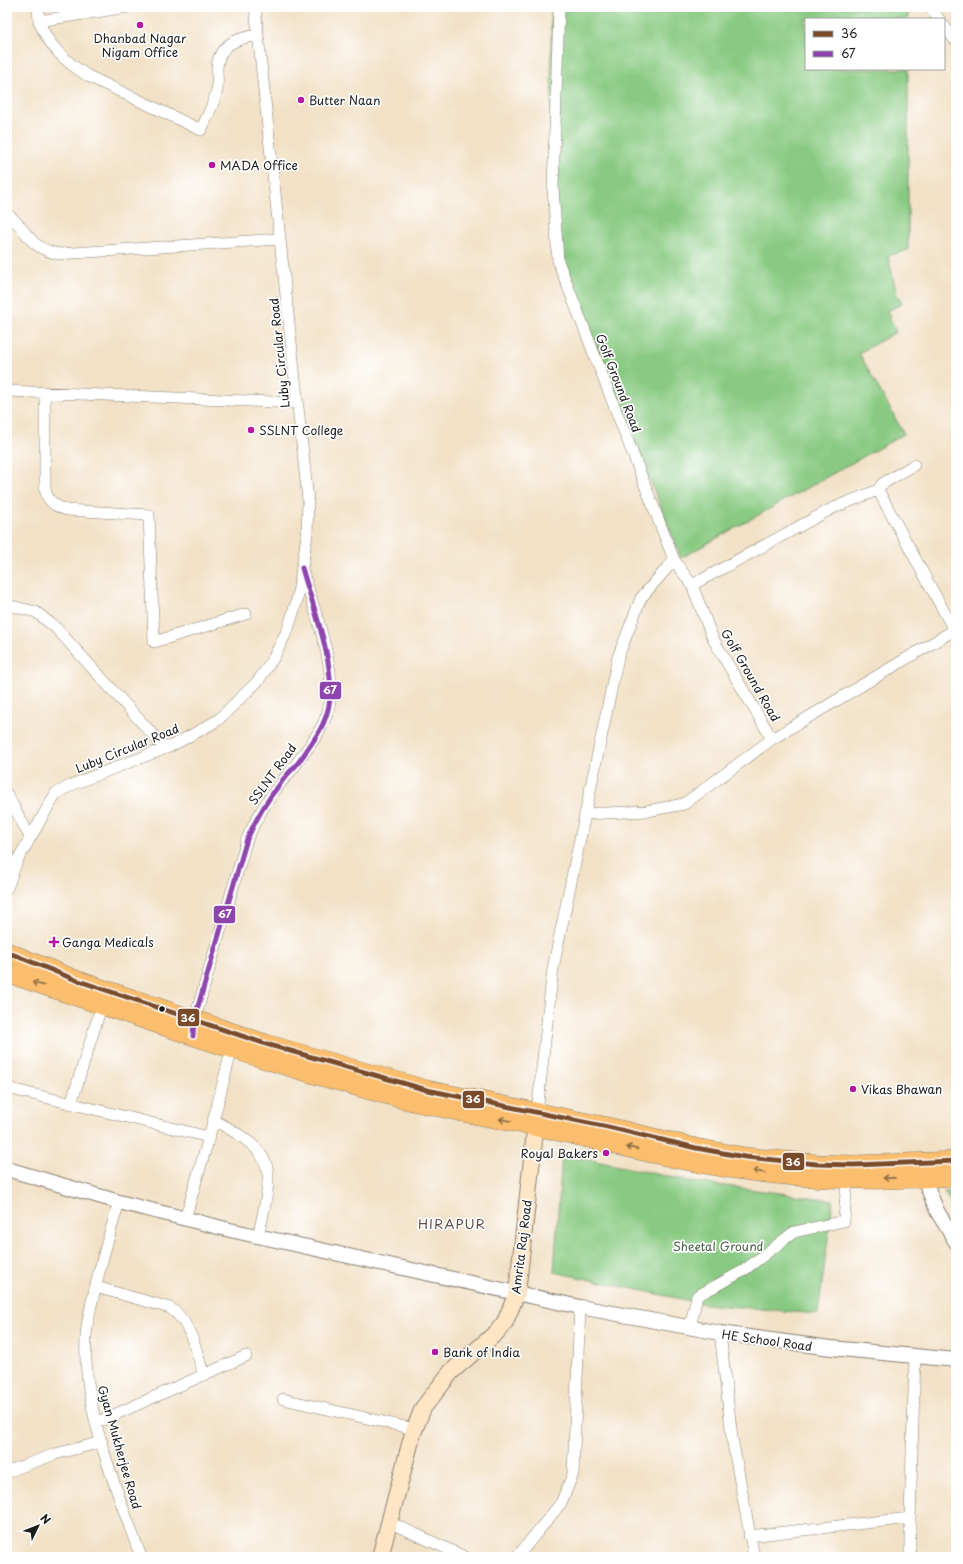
<svg xmlns="http://www.w3.org/2000/svg" width="963" height="1564" font-family="'Playpen Sans',sans-serif">
  <style>
    .green { fill: #89ca82; stroke: #52734f }
    .lines { fill: none; stroke-linecap: round; stroke-linejoin: round }
    .minor-casing { stroke: #877e71; stroke-width: 12 }
    .tertiary-casing { stroke: #877e71; stroke-width: 16 }
    .secondary-casing { stroke: #877e71; stroke-width: 18 }
    .trunk-casing { stroke: #877e71; stroke-width: 20 }
    .minor { stroke: #fff; stroke-width: 11 }
    .tertiary { stroke: #fff; stroke-width: 14 }
    .secondary { stroke: #fde5c5; stroke-width: 16 }
    .trunk { stroke: #fbbe6e; stroke-width: 19 }
    .bus-1-casing { stroke: #fff; stroke-width: 8 }
    .bus-2-casing { stroke: #fff; stroke-width: 8 }
    .bus-1 { stroke: #7a4b2a; stroke-width: 5 }
    .bus-2 { stroke: #8e44ad; stroke-width: 5 }
    .oneway { stroke: #8c6d45 }
    .poi-dot { fill: #b5179e; stroke: #fff; stroke-width: 1.5 }
    .bus-dot { fill: #1c1c1c; stroke: #fff; stroke-width: 1.5 }
    .labels { text-anchor: middle; dominant-baseline: central; stroke-width: 3.5; stroke-linejoin: round; paint-order: stroke }
    .poi-label { font-size: 12px; fill: #1c1c1c; stroke: #fff; text-anchor: start }
    .street-label { font-size: 12px; fill: #1c1c1c; stroke: #fff }
    .park-label { font-size: 12px; fill: #486245; stroke: #fff }
    .neighbourhood-label { font-size: 13px; letter-spacing: 1px; fill: #614d48; stroke: #fff }
    .line-badge { stroke: #fff; stroke-width: 1.5 }
    .badge-label { font-size: 11px; text-anchor: middle; font-weight: bold; fill: #fff }
  </style>
  <rect width="100%" height="100%" fill="#fff"/>
  <filter id="ink" filterUnits="userSpaceOnUse"><feTurbulence type="fractalNoise" baseFrequency=".025" numOctaves="2"/><feDisplacementMap in="SourceGraphic" scale="8" xChannelSelector="R" yChannelSelector="G"/><feConvolveMatrix kernelMatrix="1 2 1 2 8 2 1 2 1" color-interpolation-filters="sRGB"/></filter>
  <filter id="wash" filterUnits="userSpaceOnUse"><feTurbulence type="fractalNoise" baseFrequency=".012" numOctaves="4" result="noise"/><feDisplacementMap in="SourceGraphic" scale="16" xChannelSelector="R" yChannelSelector="G"/><feGaussianBlur stdDeviation="0.9" result="paint"/><feColorMatrix in="noise" values="0 0 0 0 0 0 0 0 0 0 0 0 0 0 0 0 0 1.4 0 .05"/><feComposite in="paint" operator="in"/></filter>
  <g filter="url(#wash)">
    <rect width="100%" height="100%" fill="#f2e1c6"/>
    <path class="green" d="M551 7H904L908 13V19H806V69H908V250L888 256 897 294 902 304 887 311 896 332 859 353 904 434 681 558 562 260 552 194Z
      M562 1154 694 1182 833 1200 818 1314 705 1304 554 1272Z
      M956 1191V1212L944 1192Z"/>
  </g>
  <g filter="url(#ink)">
    <g class="lines">
      <defs>
        <path id="minor" d="M38 7 39 21 128 7
          M559 7 553 187 558 261 674 560 692 585 713 639 772 739
          M930 7 939 19
          M39 21C48 46 66 62 88 76L201 130C207 117 214 104 217 90 218 83 217 75 217 68 218 45 237 38 258 35
          M944 26 956 41
          M7 214C29 230 27 248 59 254L280 239
          M7 391 298 403
          M45 392V489C47 501 56 507 67 510L149 515 154 642 246 614
          M878 490 954 630
          M692 585 833 508 878 490 882 484 914 465
          M7 605 36 612 56 628 165 748
          M7 794 30 837
          M586 814 647 811 684 804 772 739 956 629
          M7 888 17 861 56 793 76 783 171 746 199 731 218 720 258 681 274 657 288 629 297 600 307 535 308 500 255 7
          M193 1025 247 839C256 819 266 801 280 784 285 777 292 770 297 763 308 748 321 732 327 714 341 675 314 611 303 572
          M7 1088 209 1137 232 1048
          M71 1104 102 1004
          M537 1113 553 968 618 657 641 598 674 560
          M214 1120C235 1132 270 1149 268 1178 268 1198 262 1218 258 1237
          M119 1202C110 1232 101 1262 94 1293 91 1307 86 1323 86 1338 82 1408 117 1491 141 1557
          M185 1219 209 1137
          M96 1287 170 1308C191 1321 196 1352 204 1375
          M690 1328 697 1296 743 1271 794 1232 844 1221 847 1178
          M720 1333 732 1438 754 1557
          M283 1399 414 1429
          M96 1423 246 1356
          M7 1472 55 1454 102 1442
          M389 1522 465 1557
          M749 1536 910 1518
          M517 1557 561 1503 573 1474 580 1307
          M910 1557V1518L915 1357"/>
        <path id="tertiary" d="M7 1169 119 1202 230 1230 580 1307 720 1333 831 1348 956 1360
          M921 1171 937 1211 956 1242"/>
        <path id="secondary" d="M380 1557 413 1433 423 1408 451 1372 497 1332 505 1322 517 1293 537 1114"/>
        <path id="trunk" d="M7 952 76 980 266 1044 427 1090 608 1127 696 1148 745 1157 817 1164 854 1165 956 1161
          M7 973C137 1016 267 1064 400 1098 451 1111 502 1119 553 1130 623 1146 693 1165 765 1173 828 1180 893 1181 956 1176"/>
      </defs>
      <use href="#minor" class="minor-casing"/>
      <use href="#tertiary" class="tertiary-casing"/>
      <use href="#secondary" class="secondary-casing"/>
      <use href="#trunk" class="trunk-casing"/>
      <use href="#minor" class="minor"/>
      <use href="#tertiary" class="tertiary"/>
      <use href="#secondary" class="secondary"/>
      <use href="#trunk" class="trunk"/>
      <defs>
        <path id="bus-1" d="M7 952 76 980 266 1044 427 1090 608 1127 696 1148 745 1157 817 1164 854 1165 956 1161"/>
        <path id="bus-2" d="M193 1036 194 1020 247 839C256 819 266 801 280 784 285 776 292 770 298 763 309 747 322 731 327 713 340 673 313 608 302 568"/>
      </defs>
      <use href="#bus-1" class="bus-1-casing"/>
      <use href="#bus-2" class="bus-2-casing"/>
      <use href="#bus-1" class="bus-1"/>
      <use href="#bus-2" class="bus-2"/>
    </g>
    <defs><path id="oneway-shaft" d="M-6 0H5M1.5-3L5.5 0L1.5 3" fill="none" stroke-width="1.6" stroke-linecap="round" stroke-linejoin="round"/></defs>
    <g class="oneway">
      <use href="#oneway-shaft" transform="translate(38 984) rotate(-162)"/>
      <use href="#oneway-shaft" transform="translate(505 1120) rotate(-169)"/>
      <use href="#oneway-shaft" transform="translate(632 1148) rotate(-167)"/>
      <use href="#oneway-shaft" transform="translate(759 1172) rotate(-172)"/>
      <use href="#oneway-shaft" transform="translate(889 1178) rotate(179)"/>
    </g>
  </g>
  <g class="poi-dot">
    <circle cx="140" cy="25" r="4"/>
    <circle cx="301" cy="100" r="4"/>
    <circle cx="212" cy="165" r="4"/>
    <circle cx="251" cy="430" r="4"/>
    <path d="M52 936h4v4h4v4h-4v4h-4v-4h-4v-4h4z"/>
    <circle cx="853" cy="1089" r="4"/>
    <circle cx="606" cy="1153" r="4"/>
    <circle cx="435" cy="1352" r="4"/>
  </g>
  <circle class="bus-dot" cx="162" cy="1009" r="3.5"/>
  <g class="labels">
    <g class="poi-label">
      <text x="140" y="38" text-anchor="middle">Dhanbad Nagar<tspan x="140" dy="14">Nigam Office</tspan></text>
      <text x="309" y="100">Butter Naan</text>
      <text x="220" y="165">MADA Office</text>
      <text x="259" y="430">SSLNT College</text>
      <text x="62" y="942">Ganga Medicals</text>
      <text x="861" y="1089">Vikas Bhawan</text>
      <text x="598" y="1153" text-anchor="end">Royal Bakers</text>
      <text x="443" y="1352">Bank of India</text>
    </g>
    <g class="street-label">
      <text transform="translate(279 353) rotate(-96)">Luby Circular Road</text>
      <text transform="translate(619 383) rotate(69)">Golf Ground Road</text>
      <text transform="translate(751 675) rotate(60)">Golf Ground Road</text>
      <text transform="translate(127 748) rotate(-22)">Luby Circular Road</text>
      <text transform="translate(272 774) rotate(-54)">SSLNT Road</text>
      <text transform="translate(521 1247) rotate(-83)">Amrita Raj Road</text>
      <text transform="translate(767 1340) rotate(8)">HE School Road</text>
      <text transform="translate(120 1447) rotate(74)">Gyan Mukherjee Road</text>
    </g>
    <g class="park-label">
      <text x="718" y="1246">Sheetal Ground</text>
    </g>
    <g class="neighbourhood-label">
      <text x="452" y="1223">HIRAPUR</text>
    </g>
  </g>
  <g class="line-badge">
    <rect x="319" y="681" width="23" height="19" rx="4" fill="#8e44ad"/>
    <rect x="213" y="905" width="23" height="19" rx="4" fill="#8e44ad"/>
    <rect x="177" y="1008" width="23" height="19" rx="4" fill="#7a4b2a"/>
    <rect x="462" y="1090" width="23" height="19" rx="4" fill="#7a4b2a"/>
    <rect x="782" y="1152" width="23" height="19" rx="4" fill="#7a4b2a"/>
  </g>
  <g class="badge-label">
    <text x="330" y="694">67</text>
    <text x="225" y="918">67</text>
    <text x="188" y="1022">36</text>
    <text x="473" y="1103">36</text>
    <text x="793" y="1166">36</text>
  </g>
  <rect width="963" height="1564" fill="none" stroke="#fff" stroke-width="24"/>
  <rect x="805" y="18" width="140" height="52" fill="#ffffff" stroke="#a4a4a4"/>
  <rect x="813" y="31" width="20" height="6" fill="#7a4b2a" stroke="#a4a4a4"/>
  <text x="841" y="38" font-size="12" fill="#1c1c1c">36</text>
  <rect x="813" y="51" width="20" height="6" fill="#8e44ad" stroke="#a4a4a4"/>
  <text x="841" y="58" font-size="12" fill="#1c1c1c">67</text>
  <g transform="translate(38 1526) rotate(47)" stroke="#ffffff" stroke-width="3" paint-order="stroke">
  <path d="M0-3L7 15L0 10L-7 15Z" fill="#1c1c1c"/>
  <text y="-6" font-size="11" font-weight="bold" text-anchor="middle" fill="#1c1c1c">N</text>
  </g>
</svg>
